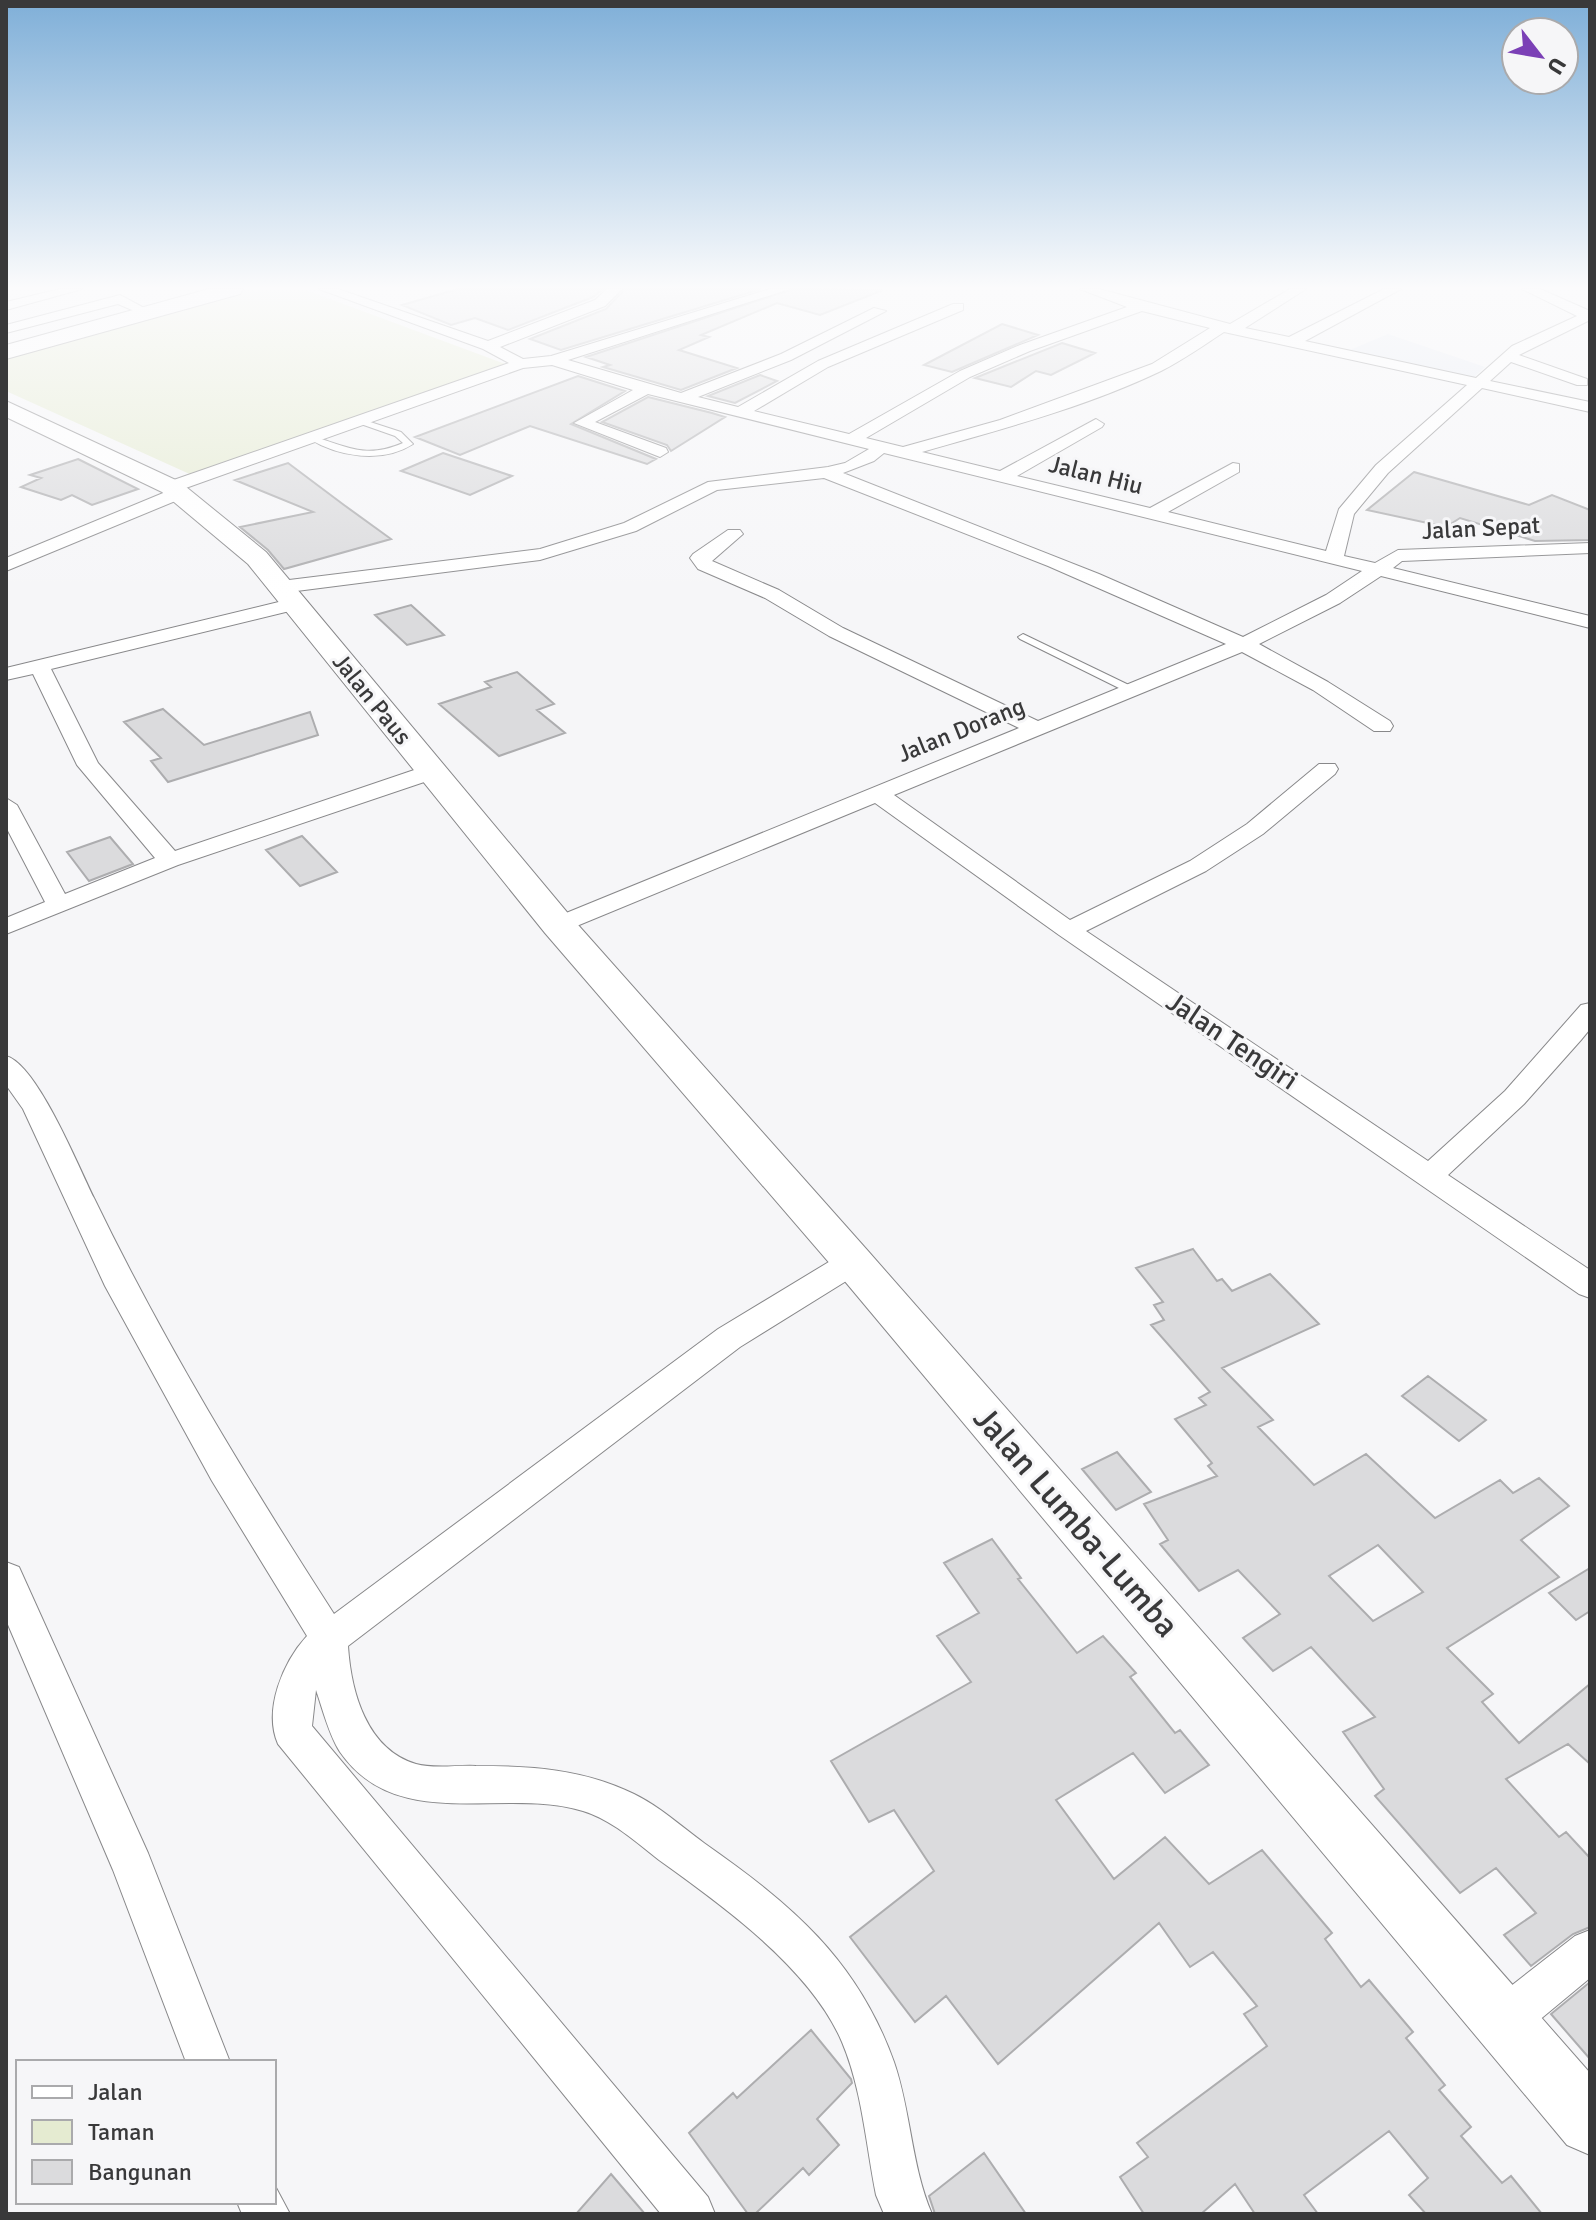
<svg xmlns="http://www.w3.org/2000/svg" width="1596" height="2220" font-family="Signika,sans-serif">
  <style>
    .built { fill: #e7ebf3 }
    .green { fill: #e5ebd1 }
    .building { fill: #dbdbdd; stroke: #adadaf; stroke-width: 2; fill-rule: evenodd }
    .lines { fill: none; stroke-linecap: round; stroke-linejoin: round }
    .service-casing { stroke: #88888a; stroke-width: 2 }
    .minor-casing { stroke: #88888a; stroke-width: 2 }
    .secondary-casing { stroke: #88888a; stroke-width: 2 }
    .trunk-casing { stroke: #88888a; stroke-width: 2 }
    .service { fill: #fff; fill-rule: evenodd }
    .minor { fill: #fff; fill-rule: evenodd }
    .secondary { fill: #fff; fill-rule: evenodd }
    .trunk { fill: #fff; fill-rule: evenodd }
    .labels { text-anchor: middle; dominant-baseline: central; stroke-width: 6; stroke-linejoin: round; paint-order: stroke }
    .far-street-label { font-size: 24px; fill: #39393a; stroke: #f6f6f8 }
    .street-label { font-size: 28px; fill: #39393a; stroke: #f6f6f8 }
    .near-street-label { font-size: 34px; fill: #39393a; stroke: #f6f6f8 }
  </style>
  <rect width="100%" height="100%" fill="#f6f6f8"/>
  <path class="built" d="M1388 334 1485 367 1473 378 1345 352Z"/>
  <path class="green" d="M250 289H303L508 365 194 476 6 391V355Z"/>
  <path class="building" d="M458 289H603L593 297 508 330 475 318 451 325 402 305Z
    M625 289H761L561 350 530 339 606 309Z
    M793 289 883 290 820 315 777 303 701 335 709 337 679 350 737 368 681 390 603 367 610 365 586 357Z
    M1002 324 1038 335 952 372 924 365Z
    M1062 343 1095 353 1051 375 1036 371 1011 387 975 378Z
    M760 375 777 381 735 403 708 396Z
    M578 376 625 391 571 424 656 459 647 464 530 426 460 455 415 437Z
    M648 397 712 413 725 417 671 451 667 445 602 422Z
    M443 453 512 476 470 495 401 471Z
    M78 459 138 489 92 505 72 495 61 500 21 487 41 478 30 475Z
    M288 463 344 505 391 539 284 569 268 550 240 527 313 512 235 480Z
    M1414 472 1529 505 1552 495 1590 510V540L1535 541 1460 518 1446 527 1367 510Z
    M411 605 444 635 407 645 375 615Z
    M517 672 554 704 537 710 565 733 499 756 439 704 491 687 485 682Z
    M163 709 204 745 310 712 318 735 168 782 151 761 161 758 124 722Z
    M302 836 337 872 300 886 266 850Z
    M110 837 133 864 89 881 67 852Z
    M1193 1249 1217 1281 1222 1279 1232 1291 1270 1274 1319 1324 1222 1368 1273 1420 1258 1427 1314 1485 1366 1454 1435 1518 1500 1480 1513 1493 1539 1478 1569 1506 1521 1540 1559 1577 1447 1648 1493 1694 1482 1702 1519 1743 1590 1684V1764L1568 1744 1506 1779 1559 1837 1566 1832 1590 1858V1927L1573 1934 1531 1966 1504 1935 1536 1913 1496 1868 1460 1893 1375 1796 1384 1789 1343 1732 1375 1717 1311 1647 1273 1671 1243 1638 1280 1614 1238 1570 1199 1591 1160 1544 1168 1540 1144 1504 1217 1476 1208 1466 1212 1463 1175 1419 1206 1405 1199 1398 1210 1392 1151 1325 1164 1320 1154 1305 1163 1302 1136 1268ZM1378 1545 1423 1592 1373 1621 1329 1576Z
    M1428 1376 1486 1420 1459 1441 1402 1396Z
    M1117 1452 1151 1492 1116 1510 1082 1469Z
    M992 1539 1021 1578 1018 1579 1077 1653 1103 1636 1136 1673 1130 1677 1175 1733 1180 1730 1209 1765 1165 1793 1133 1753 1056 1800 1114 1879 1165 1837 1209 1884 1262 1850 1332 1933 1325 1939 1361 1987 1369 1980 1413 2032 1406 2038 1445 2085 1439 2090 1471 2127 1461 2136 1502 2183 1511 2176 1542 2214H1426L1409 2195 1428 2178 1389 2131 1304 2195 1318 2214H1255L1235 2184 1201 2214H1144L1120 2177 1148 2157 1137 2143 1267 2046 1244 2014 1257 2006 1213 1952 1190 1967 1159 1923 998 2064 946 1996 915 2022 850 1937 934 1871 894 1810 869 1822 831 1761 971 1682 937 1636 979 1613 944 1563Z
    M1590 1568V1611L1576 1620 1549 1593Z
    M1590 1982V2059L1551 2014Z
    M811 2030 851 2079 852 2083 817 2119 839 2145 809 2175 803 2168 755 2214H748L689 2133 733 2093 737 2098Z
    M984 2153 1026 2214H935L929 2196Z
    M611 2174 645 2214H576Z"/>
  <g class="lines">
    <defs>
      <path id="service" d="M361 419 401 432 413 444C382 464 338 457 308 438L312 436C348 447 366 459 403 443L395 436 358 423 357 421Z
        M1023 634 1135 688 1136 690 1131 693 1127 692 1020 639 1018 637Z"/>
      <path id="minor" d="M60 289H82L6 310V302Z
        M319 289H338L488 341 595 300 607 289H622L605 306 500 347 523 359 551 356 770 289H790L568 360 681 393 781 354 874 308 886 311 791 360 698 397 738 407 818 361 953 304H963V310L828 367 754 411 849 434 960 371 1020 345 1127 307 1080 289H1099L1230 324 1290 289H1306L1245 328 1289 337 1384 289H1401L1305 341 1476 378 1512 346 1577 316 1522 289H1540L1590 311V320L1519 355 1587 379V385H1577L1511 362 1490 381 1590 402V412L1482 388 1388 473 1354 514 1344 556 1375 563 1398 550 1590 543V553L1402 561 1393 568 1590 616V628L1381 576 1340 603 1259 644 1328 682 1390 721 1393 726 1390 731H1374L1313 690 1242 652 894 795 1070 920 1190 861 1247 824 1319 764H1335L1338 769 1335 774 1263 834 1206 871 1086 931 1428 1161 1505 1091 1581 1005 1590 1003V1029L1581 1040 1524 1104 1448 1175 1590 1270V1298L1579 1294 1059 935 875 803 567 930 558 932 546 925 549 920 1019 728 829 636 765 598 698 569 690 558 693 554 728 530H740L743 534 712 561 779 590 843 628 1038 721 1226 644 1048 566 824 478 717 490 636 531 540 560 281 593 272 587 281 581 540 549 624 523 708 482 828 467 845 463 869 449 648 394 595 422 666 448 668 452 660 457 574 423 633 390 552 365 523 368 183 489 188 493 185 497 6 571V558L168 491 162 487 165 483 509 363 483 349ZM1142 311 1210 328 1152 364 1000 420 903 447 866 438 970 377 1030 351ZM1224 332 1467 385 1376 465 1339 509 1326 551 1168 512 1239 472V464L1233 463 1150 508 1017 476 1102 427 1104 424 1096 419 1000 471 922 452C1002 429 1086 407 1161 371 1183 360 1204 345 1224 332ZM884 453 1362 571 1326 595 1243 637 1099 574 843 473 874 461Z
        M120 295 146 309 139 313 118 304 6 333V325Z
        M295 598 302 600 305 604 302 608 51 669 98 763 175 851 423 767H439L442 772 439 777 178 865 6 934V918L45 902 6 827V798L17 805 65 894 155 858 77 765 33 674 6 680V668Z
        M6 1056C37 1064 79 1168 94 1198 164 1343 247 1479 334 1614L718 1329 842 1254 853 1251 864 1254 868 1262 864 1270 740 1347 348 1646C351 1691 366 1749 416 1764 433 1769 458 1765 476 1766 532 1766 583 1769 634 1794 659 1806 682 1827 704 1843 791 1904 857 1959 894 2062 911 2111 911 2165 932 2214H884L876 2195C866 2145 862 2089 842 2042 811 1969 722 1905 659 1860 636 1842 612 1820 583 1811 502 1786 398 1835 340 1752 329 1735 323 1710 316 1690L312 1726 708 2197 715 2214H661L278 1744C263 1710 283 1662 307 1636L212 1481 105 1286 23 1109 6 1085Z
        M6 1562 19 1567 148 1853 230 2062H186L113 1870 6 1620Z
        M1590 1930V1978L1520 2036 1504 2042 1488 2036 1482 2020 1488 2004 1575 1936Z
        M274 2184 290 2214H242L237 2202H274Z"/>
      <path id="secondary" d="M6 401 180 482 266 552 571 917 868 1251 1590 2073V2155L1567 2145 838 1273 545 933 248 564 162 492 6 417Z"/>
      <path id="trunk" d="M209 289H243L240 294 6 359V345Z"/>
    </defs>
    <use href="#service" class="service-casing"/>
    <use href="#minor" class="minor-casing"/>
    <use href="#secondary" class="secondary-casing"/>
    <use href="#trunk" class="trunk-casing"/>
    <use href="#service" class="service"/>
    <use href="#minor" class="minor"/>
    <use href="#secondary" class="secondary"/>
    <use href="#trunk" class="trunk"/>
  </g>
  <linearGradient id="sky" x2="0" y2="1"><stop stop-color="#7fafd8"/><stop offset="0.48" stop-color="#fbfbfc"/><stop offset="1" stop-color="#fbfbfc" stop-opacity="0"/></linearGradient>
  <rect width="1596" height="599" fill="url(#sky)"/>
  <g class="labels">
    <g class="far-street-label">
      <text transform="translate(1096 475) rotate(14)">Jalan Hiu</text>
      <text transform="translate(1481 528) rotate(-3)">Jalan Sepat</text>
      <text transform="translate(372 699) rotate(51)">Jalan Paus</text>
      <text transform="translate(961 730) rotate(-22)">Jalan Dorang</text>
    </g>
    <g class="street-label">
      <text transform="translate(1232 1041) rotate(34)">Jalan Tengiri</text>
    </g>
    <g class="near-street-label">
      <text transform="translate(1076 1522) rotate(49)">Jalan Lumba-Lumba</text>
    </g>
  </g>
  <rect width="1596" height="2220" fill="none" stroke="#39393a" stroke-width="16"/>
  <rect x="16" y="2060" width="260" height="144" fill="#f6f6f8" stroke="#aaaaac" stroke-width="2"/>
  <rect x="32" y="2086" width="40" height="12" fill="#ffffff" stroke="#aaaaac" stroke-width="2"/>
  <text x="88" y="2100" font-size="24" fill="#39393a">Jalan</text>
  <rect x="32" y="2120" width="40" height="24" fill="#e5ebd1" stroke="#aaaaac" stroke-width="2"/>
  <text x="88" y="2140" font-size="24" fill="#39393a">Taman</text>
  <rect x="32" y="2160" width="40" height="24" fill="#dbdbdd" stroke="#aaaaac" stroke-width="2"/>
  <text x="88" y="2180" font-size="24" fill="#39393a">Bangunan</text>
  <g transform="translate(1540 56) rotate(121)"><circle r="38" fill="#f6f6f8" stroke="#aaaaac" stroke-width="2"/>
  <path d="M0-6L14 30L0 20L-14 30Z" fill="#7b40b6"/>
  <text y="-12" font-size="22" font-weight="bold" text-anchor="middle" fill="#39393a">U</text>
  </g>
</svg>
